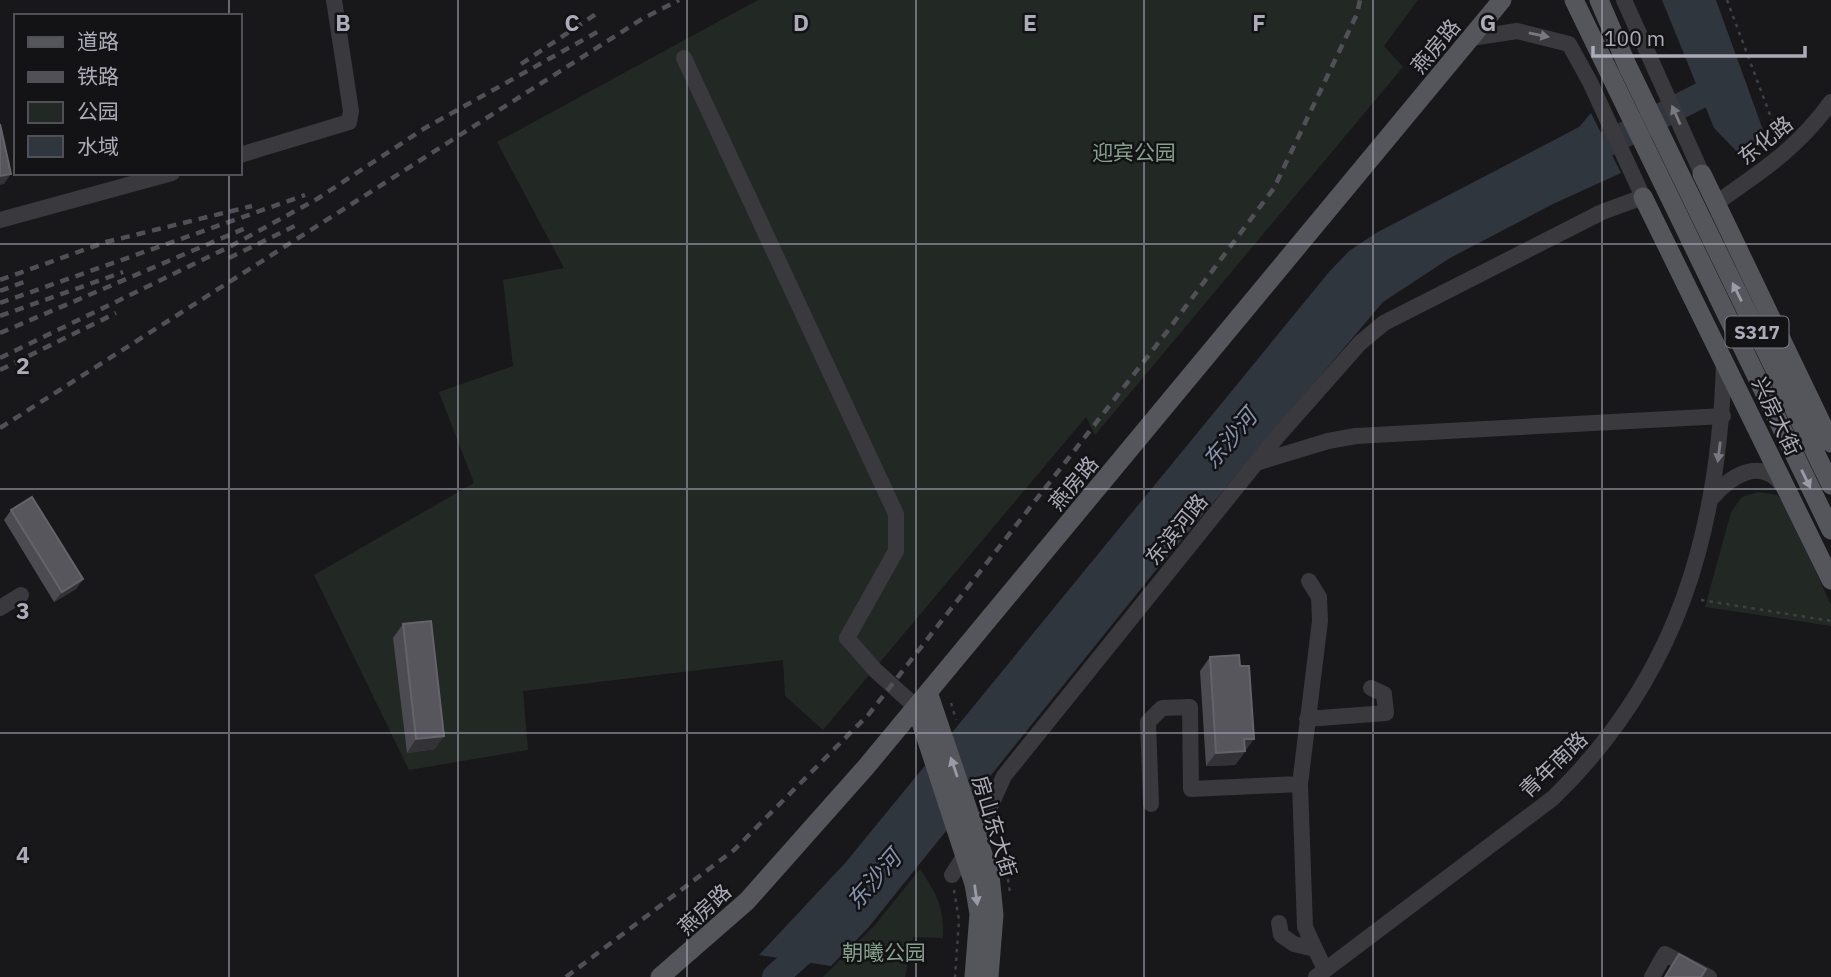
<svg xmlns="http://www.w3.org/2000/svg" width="1831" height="977" font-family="'IBM Plex Sans','Noto Sans SC',sans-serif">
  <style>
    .green { fill: #222924 }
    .water { fill: #30363e }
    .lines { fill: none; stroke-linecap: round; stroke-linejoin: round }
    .river { stroke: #30363e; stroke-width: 26 }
    .path { stroke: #3f3f45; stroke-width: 2.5; stroke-dasharray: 3.5 5; stroke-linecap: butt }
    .minor { stroke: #39393e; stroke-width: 16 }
    .major { stroke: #55555c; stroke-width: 19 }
    .rail { stroke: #505056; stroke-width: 4.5; stroke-dasharray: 9 7; stroke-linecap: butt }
    .wall { fill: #4c4b51 }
    .shaded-wall { fill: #333236 }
    .building { fill: #56565c; stroke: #64636a; stroke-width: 2 }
    .oneway { fill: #787881 }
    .oneway2 { fill: #9a9ba6 }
    .grid { fill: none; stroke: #abacb8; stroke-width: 2; stroke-opacity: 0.55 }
    .labels { text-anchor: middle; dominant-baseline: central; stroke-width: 5; stroke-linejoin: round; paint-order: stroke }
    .shield { fill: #131214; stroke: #7d7e87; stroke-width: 2 }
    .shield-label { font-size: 19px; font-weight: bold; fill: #abacb8 }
    .street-label { font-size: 21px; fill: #abacb8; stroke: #131214 }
    .park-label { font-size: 21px; fill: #84a18b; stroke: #131214 }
    .water-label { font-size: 23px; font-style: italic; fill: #8594af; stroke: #131214 }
    .grid-label { font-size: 23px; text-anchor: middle; font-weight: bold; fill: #abacb8; stroke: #131214; stroke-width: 5; stroke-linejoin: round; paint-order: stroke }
  </style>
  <rect width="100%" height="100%" fill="#181719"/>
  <path class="green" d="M758 0H1418L1384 46 1403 67 1095 435 1086 417 823 730 785 696 783 660 523 691 528 750 409 770 314 575 474 483 439 392 513 366 503 280 564 268 497 142Z
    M1758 492 1777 495 1784 502 1831 605V626L1705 607 1731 512 1742 497Z
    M920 869C937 895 944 906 943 938L913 937 905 977H823L875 925Z"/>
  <path class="water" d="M1662 0H1716L1767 141 1740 155 1714 128Z
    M1591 113 1621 173 1553 204 1450 258 1383 302 1152 575 868 928 831 966 759 955 846 862 1329 272 1349 251 1376 233 1579 127Z"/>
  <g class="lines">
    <path class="river" d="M1575 160 1719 86 1715 74
      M775 977 821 936"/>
    <path class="path" d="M1727 0 1779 139
      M1701 600 1831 621
      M951 703 956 720
      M1008 879 1010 893
      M954 890 959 920 955 977"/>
    <path class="minor" d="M1624 0 1702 174
      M684 58 896 514V551L847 638 875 670 916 707
      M240 155 349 122 351 111 334 0
      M1716 203C1762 171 1798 148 1831 102
      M0 220 172 173
      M1256 463 1328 441 1356 436 1723 416
      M1712 498C1730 476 1761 456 1783 486
      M0 608 21 595
      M1307 719 1386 713 1384 694 1371 688
      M1300 784 1320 621 1319 597 1309 581
      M1151 804 1148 722 1162 708 1190 707 1191 789 1300 784 1305 927 1325 970
      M952 875 977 836 1004 776 1277 437 1360 343 1384 323 1602 212 1643 197 1590 82 1569 44 1517 31 1471 38
      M1279 923 1281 935 1294 944 1315 949
      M1316 977 1553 798C1678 677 1719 532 1724 362
      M1652 977 1665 954 1709 977"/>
    <path class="major" d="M1574 0 1831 530
      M1599 0 1627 65 1831 485
      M1702 174 1831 443
      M1643 197 1831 580
      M928 692 990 875 994 915 989 977
      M916 707 974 884 979 914 974 977
      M660 977 747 901 866 767 1502 0"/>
    <path class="rail" d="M521 64 599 12
      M229 258 301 223
      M0 280 106 242 252 206
      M0 291 24 282
      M0 303 305 195
      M0 316 123 272
      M0 333 248 227
      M0 358 231 246 317 199 425 128 599 31
      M0 370 116 313
      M0 428 642 19 679 0
      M566 977 734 850 869 714 1166 333 1274 188 1357 14 1360 0"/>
  </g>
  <path class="wall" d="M11 510 83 579 76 589 54 602 4 520Z
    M403 624 435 749 407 753 393 638Z
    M1210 657 1244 753 1235 765 1206 766 1200 671Z"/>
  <path class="shaded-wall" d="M11 174 4 184 0 185V176Z
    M83 579 76 589 54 602 62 592Z
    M444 736 435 749 407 753 416 739Z
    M1244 739H1254L1235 765 1206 766 1216 753Z"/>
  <path class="building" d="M0 124 11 174 0 176Z
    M32 497 83 579 62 592 11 510Z
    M431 621 444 736 416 739 403 624Z
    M1239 655 1240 666H1249L1254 739H1244L1245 751 1216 753 1210 657Z
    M1679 954 1706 969 1701 977H1665Z"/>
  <defs><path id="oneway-solid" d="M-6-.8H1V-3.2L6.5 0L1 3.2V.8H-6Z" transform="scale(1.75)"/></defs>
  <g class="oneway">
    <use href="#oneway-solid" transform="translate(1539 35) rotate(12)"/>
    <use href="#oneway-solid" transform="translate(1676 115) rotate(-114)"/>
    <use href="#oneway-solid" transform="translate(1719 452) rotate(97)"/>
  </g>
  <g class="oneway2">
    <use href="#oneway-solid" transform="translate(1737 292) rotate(-116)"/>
    <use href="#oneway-solid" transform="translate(1806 479) rotate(64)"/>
    <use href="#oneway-solid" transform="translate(954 767) rotate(-109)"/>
    <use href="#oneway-solid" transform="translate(976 895) rotate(82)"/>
  </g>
  <path class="grid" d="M229 0V16M458 0V977M687 0V977M916 0V977M1144 0V977M1373 0V977M1602 0V977M229 173V977M0 244H1831M0 489H1831M0 733H1831"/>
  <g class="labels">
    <rect class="shield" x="1725.5" y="316.5" width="63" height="31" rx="5"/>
    <g class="shield-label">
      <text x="1757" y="332">S317</text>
    </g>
    <g class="street-label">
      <text transform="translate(1435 46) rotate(-50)">燕房路</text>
      <text transform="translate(1765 140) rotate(-39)">东化路</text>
      <text transform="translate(1777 416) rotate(64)">兴房大街</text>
      <text transform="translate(1073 483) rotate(-50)">燕房路</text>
      <text transform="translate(1176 529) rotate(-51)">东滨河路</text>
      <text transform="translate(1553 764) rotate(-44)">青年南路</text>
      <text transform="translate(995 826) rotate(73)">房山东大街</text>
      <text transform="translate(704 909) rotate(-43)">燕房路</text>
    </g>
    <g class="park-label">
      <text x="1134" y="152">迎宾公园</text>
      <text x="884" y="952">朝曦公园</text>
    </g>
    <g class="water-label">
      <text transform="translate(1229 438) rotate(-50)">东沙河</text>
      <text transform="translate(873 879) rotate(-49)">东沙河</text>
    </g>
  </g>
  <g class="grid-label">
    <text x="343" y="31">B</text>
    <text x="572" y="31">C</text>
    <text x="801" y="31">D</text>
    <text x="1030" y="31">E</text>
    <text x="1259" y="31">F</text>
    <text x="1488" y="31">G</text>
    <text x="23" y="374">2</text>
    <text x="23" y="619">3</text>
    <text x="23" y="863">4</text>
  </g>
  <rect x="14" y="14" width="228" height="161" fill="#131214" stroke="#505056" stroke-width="2"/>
  <rect x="28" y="37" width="35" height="10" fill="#55555c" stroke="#505056" stroke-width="2"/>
  <text x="77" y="49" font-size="21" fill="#abacb8">道路</text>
  <rect x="28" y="72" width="35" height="10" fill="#505056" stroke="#505056" stroke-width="2"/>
  <text x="77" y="84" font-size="21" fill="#abacb8">铁路</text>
  <rect x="28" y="102" width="35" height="21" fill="#222924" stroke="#505056" stroke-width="2"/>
  <text x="77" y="119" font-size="21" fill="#abacb8">公园</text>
  <rect x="28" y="136" width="35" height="21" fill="#30363e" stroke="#505056" stroke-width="2"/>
  <text x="77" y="154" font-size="21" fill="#abacb8">水域</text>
  <path d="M1593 46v10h212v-10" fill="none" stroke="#abacb8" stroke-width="3.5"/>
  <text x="1604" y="46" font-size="21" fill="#abacb8" stroke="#131214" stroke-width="5" paint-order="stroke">100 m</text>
</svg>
